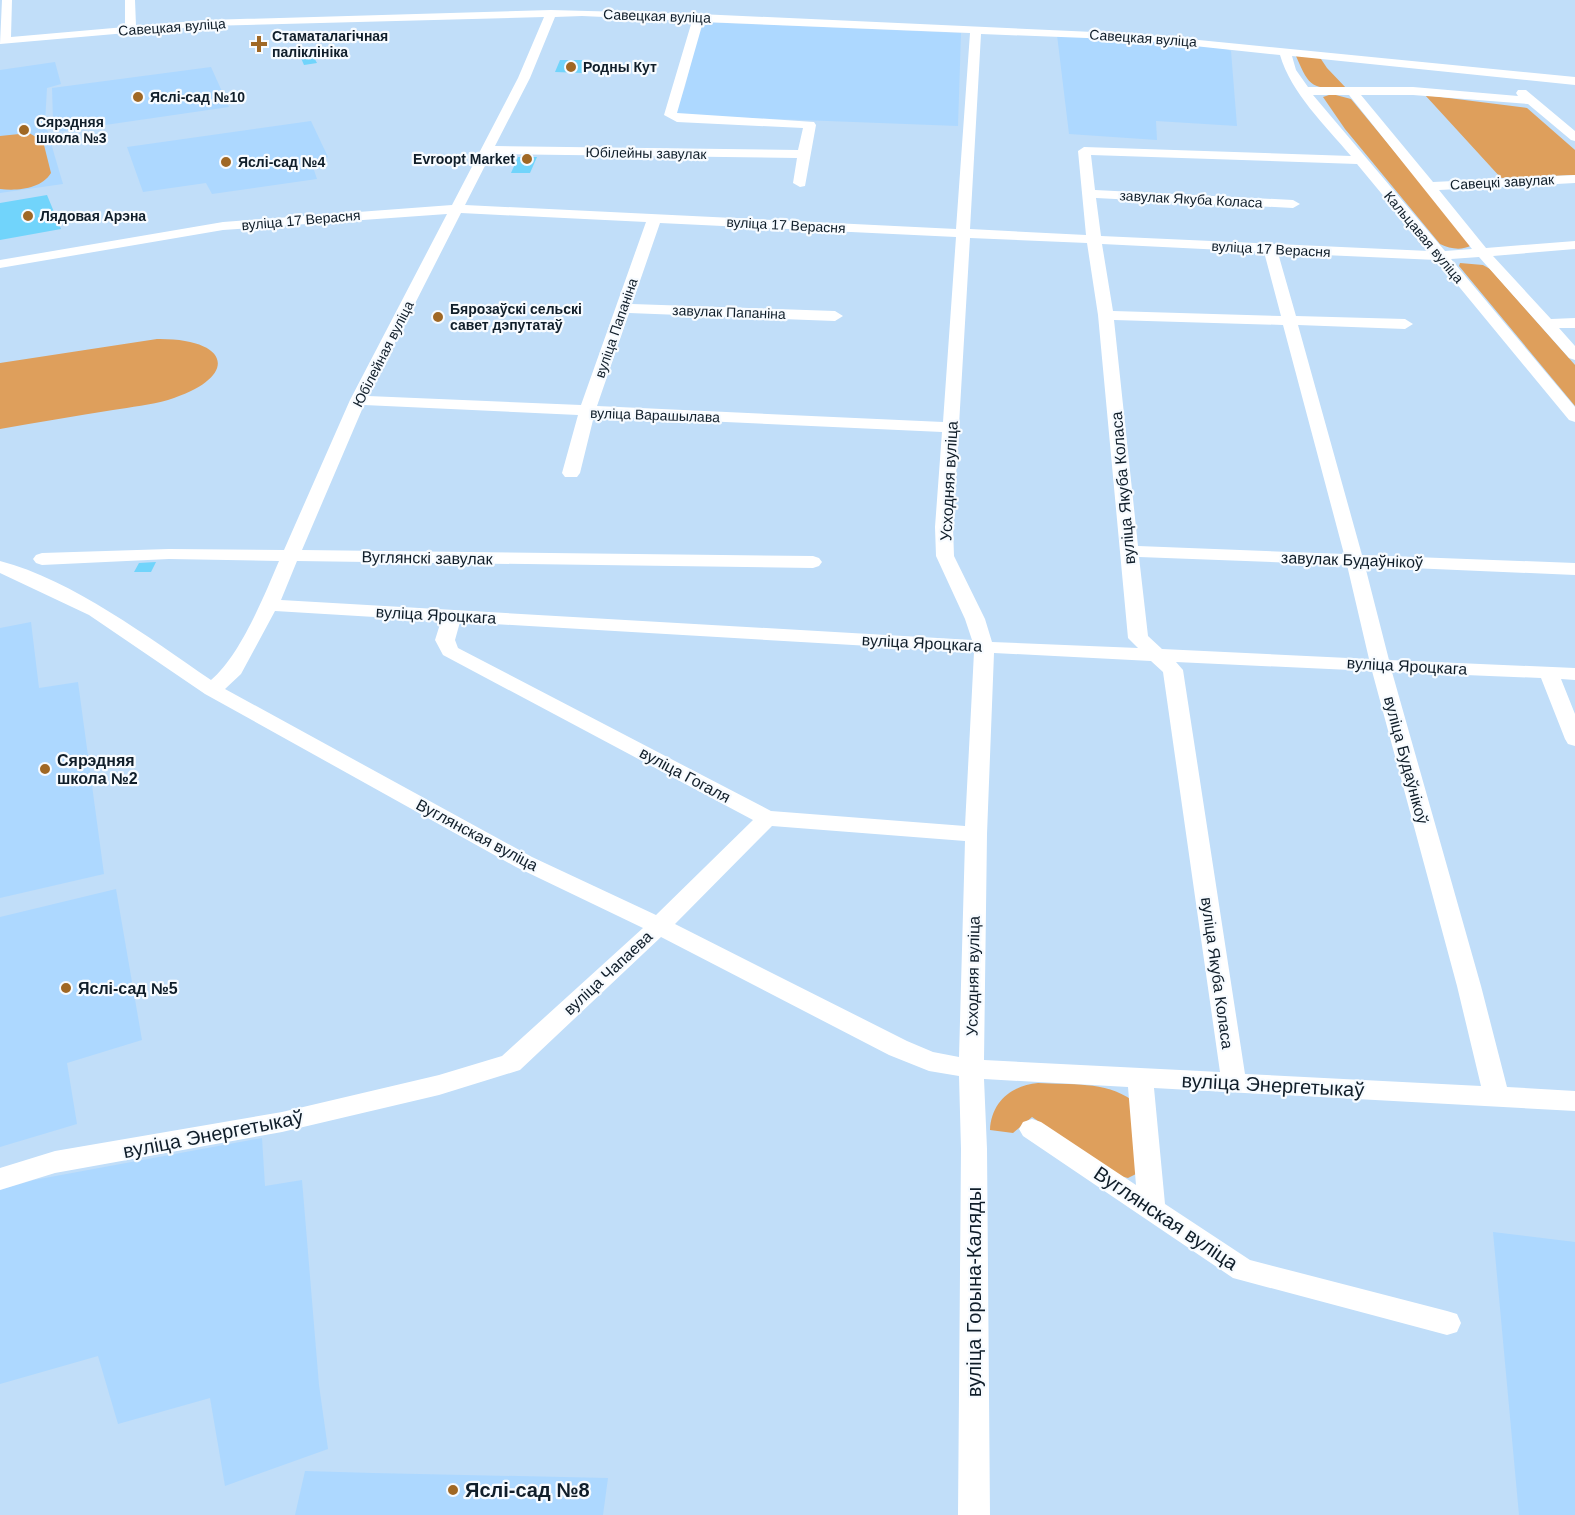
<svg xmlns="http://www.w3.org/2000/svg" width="1575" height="1515" font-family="Arial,sans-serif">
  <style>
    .built { fill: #add8ff }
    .green { fill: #de9f5c }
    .building { fill: #71d4fb }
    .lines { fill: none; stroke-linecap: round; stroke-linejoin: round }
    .minor { fill: #fff; fill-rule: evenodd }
    .poi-dot { fill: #a06825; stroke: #f7fbff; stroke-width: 2 }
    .labels { text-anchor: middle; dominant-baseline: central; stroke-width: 4.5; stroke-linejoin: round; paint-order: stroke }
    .far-street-label { font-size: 14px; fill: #101e2a; stroke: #f7fbff }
    .far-poi-label { font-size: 14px; font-weight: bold; fill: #101e2a; stroke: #f7fbff; text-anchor: start }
    .street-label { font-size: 16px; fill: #101e2a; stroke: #f7fbff }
    .poi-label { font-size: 16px; font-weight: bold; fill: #101e2a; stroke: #f7fbff; text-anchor: start }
    .near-street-label { font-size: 20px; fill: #101e2a; stroke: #f7fbff }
    .near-poi-label { font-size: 20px; font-weight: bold; fill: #101e2a; stroke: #f7fbff; text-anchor: start }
  </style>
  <rect width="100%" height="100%" fill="#c1def9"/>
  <path class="built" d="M701 22 961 33 958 126 675 115 685 87Z
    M1057 35 1223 47 1231 51 1237 126 1156 121 1157 140 1069 134Z
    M55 62 61 84 47 88 45 123 63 184 0 193V70Z
    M211 67 229 107 57 132 53 120 52 88Z
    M311 121 328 157 313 167 317 179 212 194 206 183 143 192 127 147Z
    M31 622 39 688 78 682 104 874 0 898V628Z
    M116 889 142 1040 67 1063 77 1124 0 1147V917Z
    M262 1138 265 1186 302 1180 319 1385 328 1449 225 1486 210 1398 118 1424 98 1356 0 1384V1190L34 1180Z
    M1493 1232 1575 1242V1515H1519Z
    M305 1471 373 1473 608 1478 603 1515H295Z"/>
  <path class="green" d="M1296 56H1319L1327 68 1347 89C1312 88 1310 89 1296 56Z
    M1332 94 1351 99 1472 245C1461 251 1451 249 1440 244L1345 129 1323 97Z
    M1425 95 1527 108 1575 150V175L1501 178Z
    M29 133 43 141 51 173C41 189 18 191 0 189V136Z
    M1460 263 1483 265 1490 269 1575 365V406L1459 266Z
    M157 339C232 338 240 378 168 400 151 405 131 407 113 410 76 416 38 422 0 429V363Z
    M1038 1083C1070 1085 1105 1081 1132 1100L1136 1174 1128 1178 1120 1176 1032 1117 1013 1133 990 1130C991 1102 1012 1085 1038 1083Z"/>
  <path class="building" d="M310 50 317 63 304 65 298 51Z
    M560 60H588L583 73 555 72Z
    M518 157H537L530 173H511Z
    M47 195 61 229 0 240V203Z
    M156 562 151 572H134L139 563Z"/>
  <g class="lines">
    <path class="minor" d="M2 0H12L11 37 125 27V0H135L136 26 207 20 551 10 699 14 1138 34 1575 77V85L1292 56 1296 70 1308 87H1413L1518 96 1516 93 1518 90H1526L1575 131V141L1571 140 1528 104 1413 95H1361L1433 182 1575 175V183L1439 190 1486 248 1575 241V249L1493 256 1551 319 1575 318V328H1559L1575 346V360L1569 358 1479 257 1451 259 1575 407V422L1569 420 1437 260 1278 253 1296 316 1405 319 1413 324 1405 329 1298 325 1362 555 1575 563V575L1365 566 1389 660 1575 668V680L1561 679 1575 714V746L1568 744 1565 739 1541 678 1392 672 1481 986 1507 1087 1575 1091V1111L1154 1088 1165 1204 1250 1260 1447 1311 1457 1314 1461 1323 1457 1332 1447 1335 1233 1278 1023 1136 1019 1129 1023 1122 1032 1119 1041 1122 1136 1185 1128 1087 984 1079 987 1149 990 1515H958L961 1149 959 1076 929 1071 889 1055 661 937 520 1070 439 1095 282 1132 55 1173 0 1190V1168L55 1151 282 1112 439 1075 502 1056 643 928 516 867 205 694 89 615 0 573V561C73 580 149 638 211 680 240 656 264 596 279 561L169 559 42 565 36 563 33 559 36 555 42 553 169 549 284 550 350 400 447 214 223 230 0 268V260L223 222 452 205 518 78 544 17 207 26 0 44ZM582 16 692 21 664 115 677 122 803 128 798 150 495 146 530 78 555 17ZM703 22 970 33 956 229 465 205 491 154 797 158 793 183 800 187 805 186 816 125 814 122 677 113ZM981 34 1138 40 1280 55C1291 93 1325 125 1351 156L1084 147 1078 151 1086 235 970 229ZM1313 95H1349L1472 249 1445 251ZM1091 155 1357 164 1429 251 1101 236 1096 198 1293 208 1300 204 1293 200 1095 190ZM461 213 646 222 581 405 368 396ZM660 223 956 237 943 422 597 406 629 313 835 321 843 316 835 311 632 304ZM970 238 1087 243 1098 315 1128 638 1138 648 992 642 985 619 954 556 953 527ZM1102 244 1264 252 1281 316 1113 311ZM1114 320 1283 325 1344 554 1138 546ZM364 405 578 415 562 473 565 477H577L580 473 594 416 942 432 935 527 936 556 965 619 972 640 281 600 297 561 813 568 819 566 822 562 819 558 813 556 302 550ZM1139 557 1347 565 1369 659 1162 649 1148 636ZM275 611 441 621 435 640 443 655 753 820 656 915 532 857 225 689 241 674ZM460 622 974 652 965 826 771 811 458 648 455 640ZM994 653 1151 661 1163 672 1220 1072 984 1060 987 834ZM1176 662 1372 671 1457 986 1481 1086 1245 1074 1183 670ZM772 826 965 841 959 1057 933 1052 907 1041 675 924Z"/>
  </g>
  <g class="poi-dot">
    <path d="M256 35h6v6h6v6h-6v6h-6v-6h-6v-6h6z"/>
    <circle cx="571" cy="67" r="6"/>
    <circle cx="138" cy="97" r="6"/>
    <circle cx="24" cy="130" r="6"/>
    <circle cx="527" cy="159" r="6"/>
    <circle cx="226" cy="162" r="6"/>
    <circle cx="28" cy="216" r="6"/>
    <circle cx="438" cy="317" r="6"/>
    <circle cx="45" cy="769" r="6"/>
    <circle cx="66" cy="988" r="6"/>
    <circle cx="453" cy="1490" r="6"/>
  </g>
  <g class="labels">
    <g class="far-street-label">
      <text transform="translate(657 16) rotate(2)">Савецкая вуліца</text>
      <text transform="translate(172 27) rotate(-4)">Савецкая вуліца</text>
      <text transform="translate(1143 38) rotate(4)">Савецкая вуліца</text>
      <text transform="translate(646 153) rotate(1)">Юбілейны завулак</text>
      <text transform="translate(1502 182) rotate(-3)">Савецкі завулак</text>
      <text transform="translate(1191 199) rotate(3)">завулак Якуба Коласа</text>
      <text transform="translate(301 220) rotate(-5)">вуліца 17 Верасня</text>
      <text transform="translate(786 225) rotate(3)">вуліца 17 Верасня</text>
      <text transform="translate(1424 237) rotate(50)">Кальцавая вуліца</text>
      <text transform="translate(1271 249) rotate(3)">вуліца 17 Верасня</text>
      <text transform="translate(729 312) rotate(2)">завулак Папаніна</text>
      <text transform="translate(616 328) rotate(-71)">вуліца Папаніна</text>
      <text transform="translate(383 354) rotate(-63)">Юбілейная вуліца</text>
      <text transform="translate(655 415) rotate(2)">вуліца Варашылава</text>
    </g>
    <g class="far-poi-label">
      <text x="272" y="36">Стаматалагічная<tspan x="272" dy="16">паліклініка</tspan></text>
      <text x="583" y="67">Родны Кут</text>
      <text x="150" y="97">Яслі-сад №10</text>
      <text x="36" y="122">Сярэдняя<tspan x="36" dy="16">школа №3</tspan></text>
      <text x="515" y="159" text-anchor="end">Evroopt Market</text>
      <text x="238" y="162">Яслі-сад №4</text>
      <text x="40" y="216">Лядовая Арэна</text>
      <text x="450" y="309">Бярозаўскі сельскі<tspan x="450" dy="16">савет дэпутатаў</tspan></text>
    </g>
    <g class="street-label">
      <text transform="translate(949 481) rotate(-87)">Усходняя вуліца</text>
      <text transform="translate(1123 488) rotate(-95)">вуліца Якуба Коласа</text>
      <text transform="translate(427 558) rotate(1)">Вуглянскі завулак</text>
      <text transform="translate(1352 560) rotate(2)">завулак Будаўнікоў</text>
      <text transform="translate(436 615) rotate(3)">вуліца Яроцкага</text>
      <text transform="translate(922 643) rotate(3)">вуліца Яроцкага</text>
      <text transform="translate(1407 666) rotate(3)">вуліца Яроцкага</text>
      <text transform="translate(1406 760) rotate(75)">вуліца Будаўнікоў</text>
      <text transform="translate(685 775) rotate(28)">вуліца Гогаля</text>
      <text transform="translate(477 835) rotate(28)">Вуглянская вуліца</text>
      <text transform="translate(608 973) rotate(-43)">вуліца Чапаева</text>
      <text transform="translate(1217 973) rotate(82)">вуліца Якуба Коласа</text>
      <text transform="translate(973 976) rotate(-89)">Усходняя вуліца</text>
    </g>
    <g class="poi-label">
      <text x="57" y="760">Сярэдняя<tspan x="57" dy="18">школа №2</tspan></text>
      <text x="78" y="988">Яслі-сад №5</text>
    </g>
    <g class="near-street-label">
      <text transform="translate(1273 1085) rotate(3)">вуліца Энергетыкаў</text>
      <text transform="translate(213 1134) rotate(-11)">вуліца Энергетыкаў</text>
      <text transform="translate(1166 1218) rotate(34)">Вуглянская вуліца</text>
      <text transform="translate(974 1292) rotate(-90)">вуліца Горына-Каляды</text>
    </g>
    <g class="near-poi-label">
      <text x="465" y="1490">Яслі-сад №8</text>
    </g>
  </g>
</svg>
